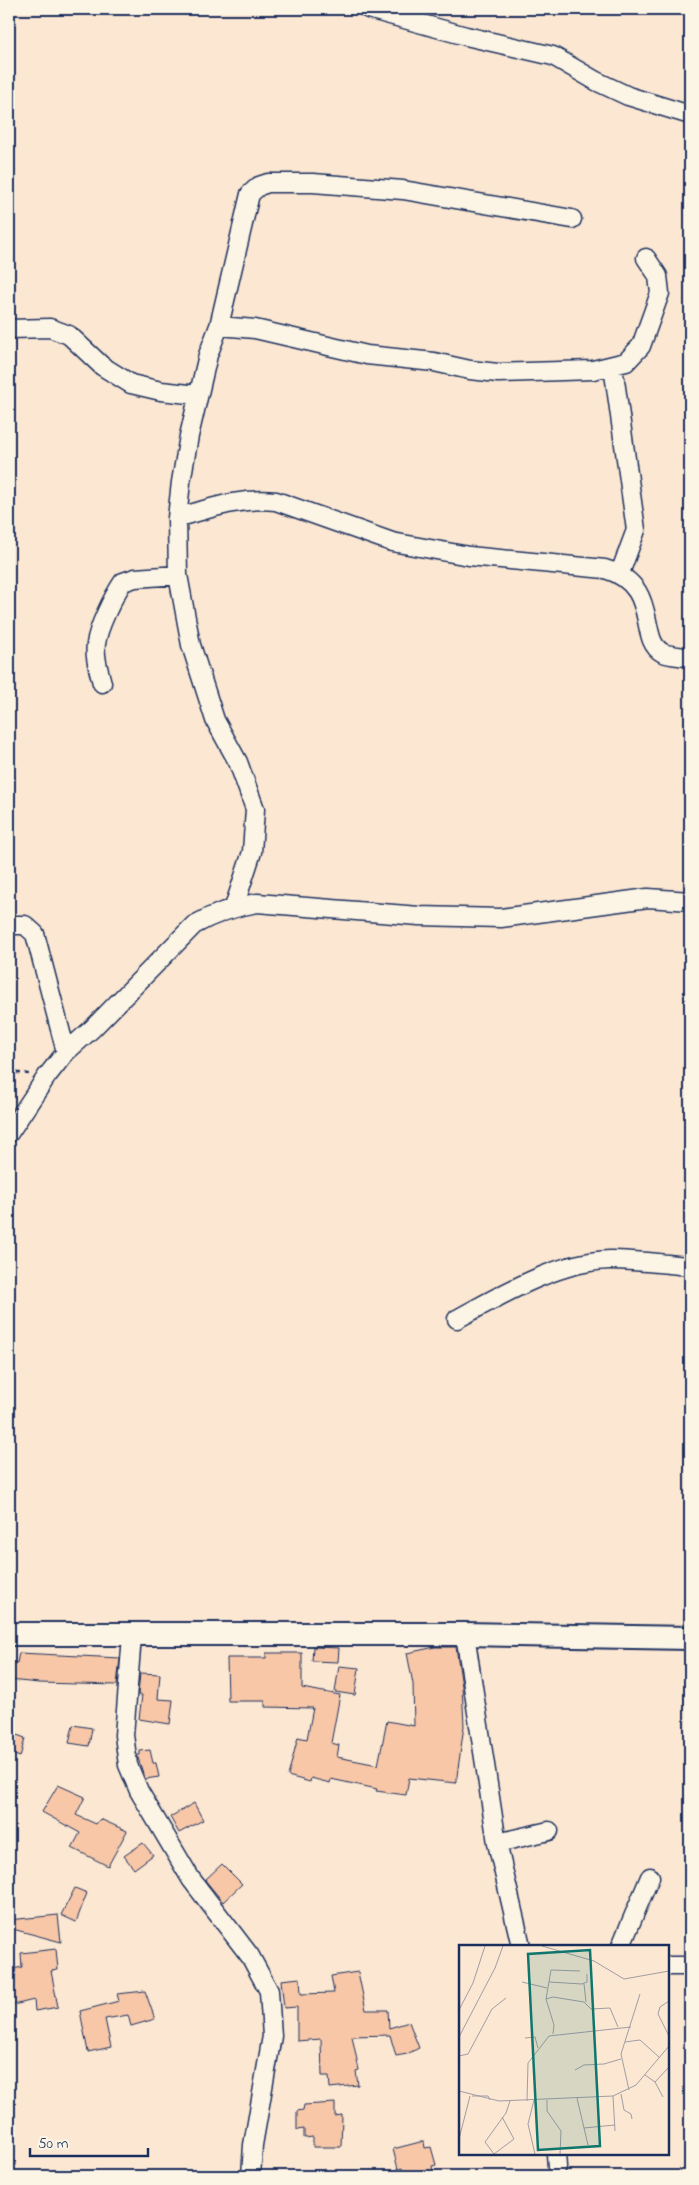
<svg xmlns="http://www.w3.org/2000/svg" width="699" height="2185" font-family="'Indie Flower',sans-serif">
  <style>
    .building { fill: #f8c7a7; stroke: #1b2f5e }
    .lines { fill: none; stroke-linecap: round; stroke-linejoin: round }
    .minor-casing { stroke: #1b2f5e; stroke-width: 21 }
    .tertiary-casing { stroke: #1b2f5e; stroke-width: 26 }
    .path { stroke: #1b2f5e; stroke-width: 2.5; stroke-dasharray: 4 4; stroke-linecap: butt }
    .minor { stroke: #fcf5e5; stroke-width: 18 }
    .tertiary { stroke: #fcf5e5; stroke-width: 22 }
    .inset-road { fill: none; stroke: #a19da4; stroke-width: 1 }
    .view { fill: #0f766e; fill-opacity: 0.15; stroke: #0f766e; stroke-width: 2.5 }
    .inset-edge { fill: none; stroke: #1b2f5e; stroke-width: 2.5 }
  </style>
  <rect width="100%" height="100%" fill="#fbe7d2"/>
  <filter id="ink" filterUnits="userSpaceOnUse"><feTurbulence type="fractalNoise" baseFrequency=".02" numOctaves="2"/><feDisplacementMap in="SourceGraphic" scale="10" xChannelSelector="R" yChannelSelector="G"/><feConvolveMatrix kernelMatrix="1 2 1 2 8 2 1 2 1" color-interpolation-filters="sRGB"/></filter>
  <g filter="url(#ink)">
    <path class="building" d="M313 1647 339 1648 338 1662 312 1661Z
      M435 1647H456L462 1686 464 1726 456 1783 409 1778 406 1795 376 1791 377 1789 331 1779 330 1783 311 1778 310 1782 288 1776 298 1737 307 1739 313 1708 265 1707V1701H228L227 1658H266V1653H302V1688L340 1695 331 1743 339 1745 337 1757 378 1765 387 1721 414 1726 413 1684 407 1653Z
      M19 1653 120 1658 117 1685 39 1683 9 1680V1662L17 1663Z
      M339 1666 359 1668 355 1695 335 1692Z
      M140 1673 160 1674 158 1699 173 1700 170 1724 139 1719 142 1695H138Z
      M73 1725 92 1728 89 1746 69 1743Z
      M9 1732 25 1738 20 1757 9 1753Z
      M150 1750 153 1763H156L159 1777 145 1779 137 1755H140V1751Z
      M58 1785 85 1797 76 1815 96 1824 100 1819 127 1831 108 1866 72 1848 80 1833 42 1812Z
      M194 1803 203 1820 179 1833 170 1817Z
      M143 1843 153 1855 134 1869 124 1856Z
      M222 1864 242 1884 223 1902 205 1880Z
      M75 1888 87 1893 76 1922 61 1915Z
      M58 1915 61 1942 9 1928V1920Z
      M56 1949 58 1970 51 1971 58 2007 35 2011 34 2000 9 2006V1970L22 1967 21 1953Z
      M358 1972 366 2010H388L389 2028 409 2022 419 2048 407 2054 396 2056 390 2035 352 2036 359 2070 356 2071 358 2085 330 2088 329 2076H322L321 2039 297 2041V2007L284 2008 281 1980 300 1978 301 1994 334 1993 331 1976Z
      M145 1991 155 2019 131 2026 128 2015 105 2019 111 2047 88 2052 80 2011 119 2001 117 1994Z
      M335 2103V2116L342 2115 341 2147H313V2137L304 2138V2129L297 2130V2111L303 2110 304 2105Z
      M424 2141 425 2148 431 2147 436 2165 432 2166 434 2176H405L402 2168 398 2169 393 2149Z"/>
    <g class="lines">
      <defs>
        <path id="minor" d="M368 9 466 36 553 56 596 81 628 96 690 115
          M219 326 255 329 367 355 434 362 470 370 498 373 593 370 626 362 641 346 660 293 658 276 646 258
          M9 329 50 328 69 335 102 366 131 384 161 391 198 395
          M613 366 636 530 620 573
          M177 518C211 508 241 497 276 501L392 542 469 556 605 569C662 586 636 639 663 653 671 656 682 656 690 658
          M102 683C99 671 94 657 96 644 98 627 113 597 123 582L135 578 178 575
          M234 907 252 852 255 809 238 762 215 720 191 645 178 575 177 518 181 482 189 436 208 355 219 326 250 194 259 186 268 183H313L403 190 572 219
          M9 925H25L35 934 66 1052
          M9 1133 47 1076 66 1052 92 1029 194 925C215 913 233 907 257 903L419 916 501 918 648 898 690 901
          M457 1319C501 1295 558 1261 610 1260 636 1260 664 1264 690 1266
          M465 1634 497 1843 521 1946
          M132 1636 124 1735 128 1765 139 1791 191 1879 250 1956 269 1991 272 2036 253 2145 251 2176
          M497 1843 549 1831
          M621 1946 650 1877
          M668 1966H690
          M556 2154 557 2167"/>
        <path id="tertiary" d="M9 1634H465L690 1638"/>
      </defs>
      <use href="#minor" class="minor-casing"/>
      <use href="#tertiary" class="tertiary-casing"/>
      <path class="path" d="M9 1072 30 1074"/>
      <use href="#minor" class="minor"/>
      <use href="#tertiary" class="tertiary"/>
    </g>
  </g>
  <g transform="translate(459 1945)">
    <rect width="210" height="210" fill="#fbe7d2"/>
    <path class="inset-road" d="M83 1 135 16 165 34 210 26M63 37 88 43M90 37 123 39 128 37V29M125 39 127 57M87 54 94 52 125 57 132 64 151 63 159 82M210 56 201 62 199 69 210 91M0 65 14 38 26 1M94 89 95 80 87 54 92 25 121 26M0 92 36 23 44 1M66 93 76 92 79 103M166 97 181 95 200 112M0 111 9 109 33 64 47 53M116 125 125 120 145 119 162 114M186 130 196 137 204 152M196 137 210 122M170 145 162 109 181 49M0 146 40 156 154 151 177 140 210 101M162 149 165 165 172 169 173 174M13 151H29L31 155M154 151 156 186M118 153 125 183 156 180M75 155 69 179 76 209M88 155V166L102 186 101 209M68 156 69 118 90 91 172 82M125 183 129 200M0 194 11 151M35 209 26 197 47 168 51 156M35 209 55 194 43 172"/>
    <path class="view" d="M131 5 141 201 79 205 69 9Z"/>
    <rect width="210" height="210" class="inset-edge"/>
  </g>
  <rect width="699" height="2185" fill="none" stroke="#fcf5e5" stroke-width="30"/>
  <rect x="15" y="15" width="669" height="2155" fill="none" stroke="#1b2f5e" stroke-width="2" filter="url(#ink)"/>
  <path d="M30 2148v8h118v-8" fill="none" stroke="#1b2f5e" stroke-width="2.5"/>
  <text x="38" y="2148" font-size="15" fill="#1b2f5e" stroke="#fcf5e5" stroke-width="4" paint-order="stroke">50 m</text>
</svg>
